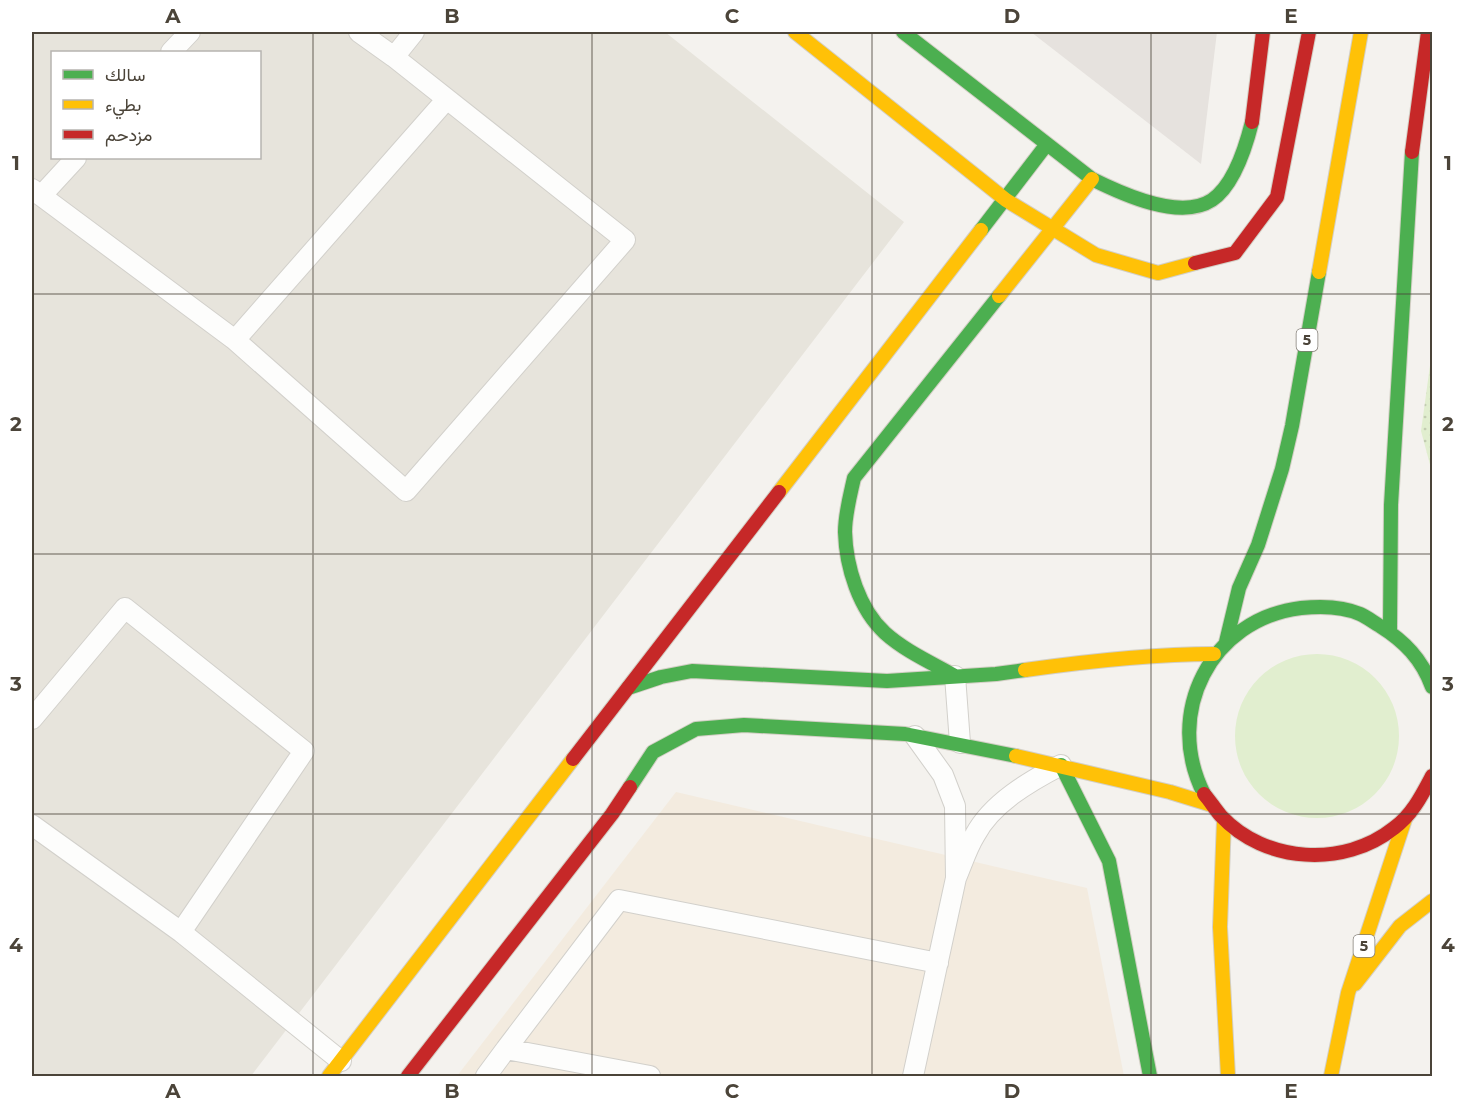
<svg xmlns="http://www.w3.org/2000/svg" width="1464" height="1108" font-family="Montserrat,Vazirmatn,sans-serif">
  <style>
    .residential { fill: #e7e4dc; fill-rule: evenodd }
    .commercial { fill: #f3ebdf }
    .industrial { fill: #e6e2de }
    .grass { fill: url(#grass-dots) }
    .garden { fill: #e1eecf }
    .lines { fill: none; stroke-linecap: round; stroke-linejoin: round }
    .street-casing { stroke: #d2d0cb; stroke-width: 22 }
    .fast-casing { stroke: #d3cfc5; stroke-width: 16 }
    .slow-casing { stroke: #d3cfc5; stroke-width: 16 }
    .jam-casing { stroke: #d3cfc5; stroke-width: 16 }
    .street { stroke: #fdfdfc; stroke-width: 20 }
    .fast { stroke: #4caf50; stroke-width: 14 }
    .slow { stroke: #ffc107; stroke-width: 14 }
    .jam { stroke: #c62828; stroke-width: 14 }
    .grid { fill: none; stroke: #4b4439; stroke-width: 1.5; stroke-opacity: 0.55 }
    .labels { text-anchor: middle; dominant-baseline: central; stroke-width: 6; stroke-linejoin: round; paint-order: stroke }
    .shield { fill: #fff; stroke: #817c74; stroke-width: 1.5 }
    .shield-label { font-size: 14px; font-weight: bold; fill: #4b4439 }
    .neatline { fill: none; stroke: #4b4439; stroke-width: 2 }
    .grid-label { font-size: 20px; text-anchor: middle; font-weight: bold; fill: #4b4439 }
  </style>
  <defs>
    <pattern id="grass-dots" width="8" height="8" patternUnits="userSpaceOnUse" patternTransform="scale(1.5)"><rect width="8" height="8" fill="#e1eecf"/><path d="M2 2h.1M6 6h.1" fill="none" stroke="#c3cdb2" stroke-width="1.8" stroke-linecap="round"/></pattern>
  </defs>
  <rect width="100%" height="100%" fill="#f4f2ee"/>
  <path class="residential" d="M32 32H665L904 222 251 1076H32ZM52 52H260V158H52Z"/>
  <path class="commercial" d="M676 792 1087 888 1124 1076H457Z"/>
  <path class="industrial" d="M1031 32H1217L1201 164Z"/>
  <path class="grass" d="M1432 351V472L1421 431Z"/>
  <path class="garden" d="M1235 736a82 82 0 1 1 164 0a82 82 0 1 1-164 0Z"/>
  <g class="lines">
    <defs>
      <path id="street" d="M171 52 190 32
        M394 57 414 32
        M32 189 235 340 406 491 625 240 394 57 359 32
        M41 196 76 158
        M235 340 446 100
        M955 676 960 743
        M32 719 125 608 304 751 181 932
        M915 736 943 775 955 806 956 878C962 864 967 848 975 835 992 803 1030 781 1061 765
        M32 825 181 932 341 1061
        M486 1076 506 1049
        M650 1076 506 1049 619 900 938 963
        M913 1076 956 878"/>
      <path id="fast" d="M903 32 1092 179C1122 194 1180 221 1212 200 1234 185 1246 146 1252 122
        M981 230 1047 144
        M1390 630 1391 505 1412 152
        M1226 642 1239 588 1258 545 1282 469 1292 426 1319 272
        M955 676C932 663 905 651 885 633 859 609 846 567 845 532 845 514 850 496 854 478L999 296
        M628 688 661 677 692 671 887 681 996 674 1025 670
        M1061 765 1109 861 1150 1076
        M630 787 653 752 696 729 744 725 905 734 1016 756
        M1204 794C1163 713 1211 619 1301 608 1320 606 1342 606 1360 614 1367 617 1373 622 1380 626 1404 641 1422 659 1432 687"/>
      <path id="slow" d="M795 32 1006 200 1096 255 1158 273 1195 263
        M1319 272 1361 32
        M999 296 1092 179
        M779 492 981 230
        M1025 670C1089 661 1150 654 1214 654
        M1016 756 1170 792 1212 805
        M1224 820 1220 927 1228 1076
        M1355 984 1400 926 1432 901
        M329 1076 573 759
        M1331 1076 1348 993 1405 819"/>
      <path id="jam" d="M1252 122 1263 32
        M1412 152 1428 32
        M1195 263 1235 253 1277 197 1309 32
        M573 759 779 492
        M1204 794C1210 801 1215 809 1221 816 1265 863 1344 868 1394 828 1412 815 1422 795 1432 776
        M408 1076 612 814 630 787"/>
    </defs>
    <use href="#street" class="street-casing"/>
    <use href="#fast" class="fast-casing"/>
    <use href="#slow" class="slow-casing"/>
    <use href="#jam" class="jam-casing"/>
    <use href="#street" class="street"/>
    <use href="#fast" class="fast"/>
    <use href="#slow" class="slow"/>
    <use href="#jam" class="jam"/>
  </g>
  <path class="grid" d="M313 32V1076M592 32V1076M872 32V1076M1151 32V1076M32 294H1432M32 554H1432M32 814H1432"/>
  <g class="labels">
    <g class="shield">
      <rect x="1296.5" y="329" width="21" height="22" rx="4.5"/>
      <rect x="1353.5" y="935" width="21" height="22" rx="4.5"/>
    </g>
    <g class="shield-label">
      <text x="1307" y="340">5</text>
      <text x="1364" y="946">5</text>
    </g>
  </g>
  <rect width="1464" height="1108" fill="none" stroke="#ffffff" stroke-width="66"/>
  <rect x="51" y="51" width="210" height="108" fill="#ffffff" stroke="#b7b4b0" stroke-width="1.5"/>
  <rect x="63" y="70" width="30" height="9" fill="#4caf50" stroke="#b7b4b0" stroke-width="1.5"/>
  <text x="105" y="81" font-size="18" fill="#4b4439">سالك</text>
  <rect x="63" y="100" width="30" height="9" fill="#ffc107" stroke="#b7b4b0" stroke-width="1.5"/>
  <text x="105" y="111" font-size="18" fill="#4b4439">بطيء</text>
  <rect x="63" y="130" width="30" height="9" fill="#c62828" stroke="#b7b4b0" stroke-width="1.5"/>
  <text x="105" y="141" font-size="18" fill="#4b4439">مزدحم</text>
  <rect x="33" y="33" width="1398" height="1042" class="neatline"/>
  <g class="grid-label">
    <text x="173" y="23">A</text>
    <text x="452" y="23">B</text>
    <text x="732" y="23">C</text>
    <text x="1012" y="23">D</text>
    <text x="1291" y="23">E</text>
    <text x="16" y="170">1</text>
    <text x="1448" y="170">1</text>
    <text x="16" y="431">2</text>
    <text x="1448" y="431">2</text>
    <text x="16" y="691">3</text>
    <text x="1448" y="691">3</text>
    <text x="16" y="952">4</text>
    <text x="1448" y="952">4</text>
    <text x="173" y="1098">A</text>
    <text x="452" y="1098">B</text>
    <text x="732" y="1098">C</text>
    <text x="1012" y="1098">D</text>
    <text x="1291" y="1098">E</text>
  </g>
</svg>
